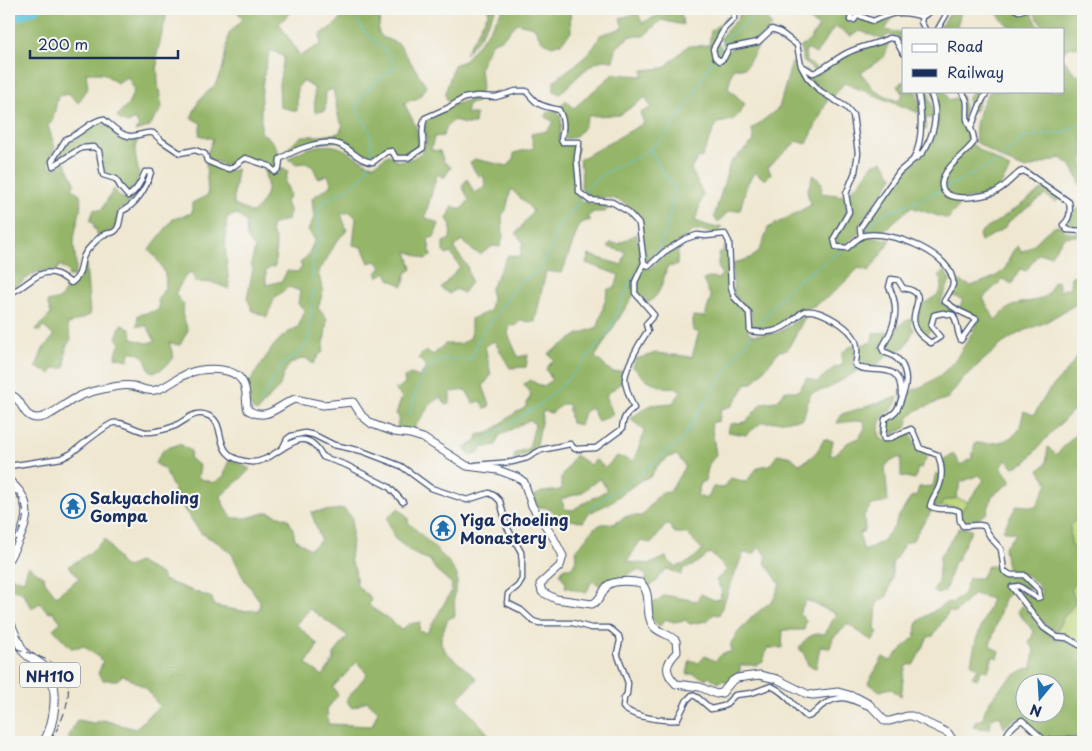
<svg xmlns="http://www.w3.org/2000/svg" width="1092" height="751" font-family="'Playpen Sans',sans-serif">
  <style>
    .green { fill: #bcd579; stroke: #6c826c }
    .forest { fill: #95b669; stroke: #587264; fill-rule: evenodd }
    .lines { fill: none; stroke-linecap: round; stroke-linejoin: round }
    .stream { stroke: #5fc6db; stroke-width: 1 }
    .river { stroke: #5fc6db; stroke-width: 9 }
    .street-casing { stroke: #3b4b6f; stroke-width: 7 }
    .primary-casing { stroke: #3b4b6f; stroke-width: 9 }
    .highway-casing { stroke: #3b4b6f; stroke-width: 10 }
    .street { stroke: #fff; stroke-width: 4.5 }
    .primary { stroke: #fff; stroke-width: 7 }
    .highway { stroke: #fff; stroke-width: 8 }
    .rail { stroke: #1b2f5e; stroke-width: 1; stroke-dasharray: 8 4; stroke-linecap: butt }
    .labels { text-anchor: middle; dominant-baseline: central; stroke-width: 4.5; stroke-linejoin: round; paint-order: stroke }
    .shield { fill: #f6f6f2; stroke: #5d6b8a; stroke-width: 1 }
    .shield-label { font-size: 15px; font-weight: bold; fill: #1b2f5e }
    .poi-label { font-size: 16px; font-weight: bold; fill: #1b2f5e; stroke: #f6f6f2; text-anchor: start }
  </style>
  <rect width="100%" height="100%" fill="#f6f6f2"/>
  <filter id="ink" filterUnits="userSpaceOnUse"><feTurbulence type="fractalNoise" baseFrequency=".02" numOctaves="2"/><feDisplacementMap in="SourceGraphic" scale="10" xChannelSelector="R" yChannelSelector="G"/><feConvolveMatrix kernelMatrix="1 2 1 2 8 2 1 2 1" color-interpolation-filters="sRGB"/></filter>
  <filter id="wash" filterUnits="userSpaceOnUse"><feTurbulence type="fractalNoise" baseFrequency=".0096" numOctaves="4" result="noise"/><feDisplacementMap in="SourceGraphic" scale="20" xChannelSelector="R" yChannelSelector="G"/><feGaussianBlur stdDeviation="1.12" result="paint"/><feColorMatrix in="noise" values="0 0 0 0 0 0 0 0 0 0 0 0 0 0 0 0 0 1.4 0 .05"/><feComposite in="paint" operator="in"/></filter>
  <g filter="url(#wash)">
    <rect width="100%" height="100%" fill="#efe7d0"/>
    <path class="green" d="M956 498 968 502 961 511 957 507H941L942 501Z
      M1081 515 1083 517V557L1081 560 1071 545 1070 526Z
      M1083 576V645L1070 637 1061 636 1056 632 1063 618 1076 602 1071 589Z"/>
    <path class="forest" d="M44 9H168L157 54 158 83 162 108 149 127 135 131 139 126 135 119 128 123 120 120 117 116 128 105 134 90 128 77 117 83 103 73H86L88 88 78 103 69 94 58 96 53 119 48 126 55 147 49 162 50 167 54 169 65 162 75 183 72 189 80 194C83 213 75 223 74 241 73 254 79 263 74 276H68L69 272 60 265 56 271C38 266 28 279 13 288L9 282V23Z
      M238 9H295L279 23 300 56 321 44 320 35 337 23 348 9H384L381 13 378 31 382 37 399 44 427 87 418 98 404 103C409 114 421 131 418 143 417 148 411 152 408 156 399 155 395 150 387 148L373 159H367L337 141 305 144 290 151 289 147 302 136H323L339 133 343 125 339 119 333 89 326 92 325 111 315 112 314 88 303 81 297 88V111L280 107 279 84 284 57 271 50C260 77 261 104 261 133 275 139 284 156 275 170L244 157 229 167 209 159 207 154 213 139 199 135 201 123 191 118 199 100 215 85 223 67 229 33 243 19 236 10Z
      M487 9H496L478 39 465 54 489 12Z
      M503 9H580L570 11 571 32 561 43 552 46 542 41 534 27 517 23 503 38 491 43 480 67 482 88 478 95 462 97 449 105 445 94 454 65 464 61 488 32Z
      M661 9H689L681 13 683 25 661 20 644 36H630L617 47 613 61C610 61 607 60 605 60 591 60 570 85 560 94L554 91V81C569 68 594 55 600 35L623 28 620 18 638 13 642 23 661 14Z
      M739 9H770L771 15 768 21 772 26 757 40H744L731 46H725L720 38 739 17Z
      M785 9H849L847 22 851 23 858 18 875 24 894 16 885 30 900 33 903 29V48L898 37 888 35 882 39 860 31 850 36 835 26 816 54 807 49 805 53 807 62 817 68V70H813L804 62 800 48 809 41 819 27 795 11 790 14Z
      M954 9H962L956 29H941L940 27 949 15 955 12Z
      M994 9H1011L1018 13C1033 9 1032 15 1039 27L1036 29C1011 29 1009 30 994 9Z
      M1030 9H1083V45L1081 47H1071L1063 52V29H1046L1045 26C1037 23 1037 13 1030 9Z
      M727 17 729 20 722 26 716 38 717 43 722 49 728 50 746 44H760L745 68H733L728 88 745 104C737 119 734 121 717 123L702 157 698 158 691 169 703 194 695 221 713 227 721 226 720 233 710 234 705 231H693L650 263 646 261C641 235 644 204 610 198 596 196 592 200 581 189L582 170 579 160 644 123 640 113 651 108 646 97 620 115 588 116C584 127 579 140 564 138L567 118 561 106 566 100 574 108 613 74 643 76V70L664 68 688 46 709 45 711 31Z
      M889 40 885 56 861 73 875 91 897 101 903 95 897 86 903 81V91H916L919 113 844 83 833 97C821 90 811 81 804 69L813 75 819 74 829 65 849 53 882 43Z
      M1063 59 1077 76 1083 73V195L1078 178 1070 164 1060 158 1026 169 1006 161 976 142C974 123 979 106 990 91H1063Z
      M792 62C808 69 814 88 828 99L807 144 797 141 768 167 771 174 765 180 755 172 747 184 740 210 729 211 718 222 714 217 730 163 754 141 752 129 779 108Z
      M919 91H928L933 111 932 118H926V130H921Z
      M932 91H944L949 100 962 96C965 104 963 112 965 120 966 130 971 131 971 144L1010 169 994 196 964 199 948 219 911 207 882 232H866L862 227C874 212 885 194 897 181 916 160 941 141 938 110 937 104 934 97 932 91Z
      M972 91H978L981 95 976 110 969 113 968 97 972 94Z
      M477 98V102L468 104 466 114H476L475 124H463L454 120 446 127 443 136 434 137 431 150 440 151 444 162 451 167 444 178 437 174 425 217 439 224 434 237 428 239 431 256 425 259 407 251 412 269 406 273 403 286 389 279 386 272 378 277 376 273 382 268 376 261 369 263 362 247 353 245 356 218 350 212 341 214 347 231C332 242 330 259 318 271L323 292 318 308 327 319 323 352 319 355 313 364 306 358C286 362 285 370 279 388 274 391 262 406 257 412 248 409 245 393 249 385 251 378 271 349 276 343 282 336 290 331 298 327L305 311 298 304 300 291 289 287 275 297 267 317 253 311 247 298 253 269 251 263 255 249 247 238 246 222 237 214 227 217C226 230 225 244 226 257 227 269 229 277 229 289L214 283 196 282 191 272 186 275 175 294 184 305 182 314 188 330 180 345 169 343 174 357 165 367 156 372 150 371 144 356 131 351 128 360 115 357 120 343 116 338 121 324 131 330 132 339 147 343 155 341 147 326H137L138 315 159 310 158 298C174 281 162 264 149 250L173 219 192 213V203L208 195 206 163 230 171 237 169 234 193V205L253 213C261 205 269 195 267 183 266 177 264 172 263 166L275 174H279L281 168 288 171 285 182 290 194 286 202 290 213 287 220 271 225V232L276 240 275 266 266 270V285L282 281 287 271 298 272 302 267 300 263 308 255 315 240 308 230 314 218 312 198 332 185 328 175 318 178 312 165 304 163 297 164 288 159C301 149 322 142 338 147 351 151 360 163 374 165L388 155 392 156 396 161C408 161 423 158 426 142 427 134 421 127 428 120 435 111 465 100 477 98Z
      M549 111H557C565 120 560 130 559 141L561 145C567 144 574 142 578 148L574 161C579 171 573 198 585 202 592 205 601 203 609 206L605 212H594L587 217 591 220 580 223 562 273 546 271 535 322 520 321 515 326 510 325 508 334 518 357 528 355 526 367 510 368 494 341 485 346 491 375 483 386 490 405 485 410 481 401 473 403 466 390 450 392V403L446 405 441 397 430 405 412 431 397 428 399 417 396 414 402 397 395 390 405 384 404 377 411 374 419 377 427 367 418 358 426 350 433 355 445 344H461L471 337V319L490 311 492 297 490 290 508 255 520 257 523 242 516 234 533 211 511 189 506 210 502 215 503 236 500 247 493 246 481 254 473 251 462 240 454 248 467 266 471 282 463 293 456 289 449 294 441 288 460 267 451 253 446 255 443 251V242L450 239 451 225 447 219 453 206 461 210 469 200 462 186 467 179 474 193 486 187 483 175 478 176 470 163 474 159 508 166 514 159V153L534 148 531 134 547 131 554 122 545 117Z
      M102 123C117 129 121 141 139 138 137 142 135 146 135 150 136 170 145 176 128 193L124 190 120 182 106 174 95 145C79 144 67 153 54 162L68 142 78 138 95 125Z
      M883 161 893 177 858 227 859 233 844 245H838L835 238 850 212 847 193 860 183 872 165Z
      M813 175 822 183 821 193 844 196 847 212 836 231 833 240 836 248 849 249 866 237 891 240 869 271 859 268C845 281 823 306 804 309 787 323 776 334 752 329L751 312 734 294 732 263C759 258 760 253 768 228L811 205 807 192Z
      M1045 188 1060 198 1056 202 1045 195 1008 222 1004 228 981 242 979 234Z
      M114 189 119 196 124 199 129 198 135 193 129 203 118 210 115 228 98 236 96 229H94V224L90 221 94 209 101 210Z
      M1083 206V230L1067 228 1066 226 1073 212Z
      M1061 225 1066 232 1080 234 1078 236 1064 237 1051 255 1038 254 1026 271 1020 269 1012 284 1003 279 983 298 995 320C1000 316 1005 310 1011 307 1029 297 1047 307 1053 282L1058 281 1060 291 1070 287 1071 277 1078 273 1081 276 1083 275V300L1044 323 1019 333 1002 344 963 378 948 398 917 410 909 418 906 428 886 437 884 433 886 418C899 414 901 406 905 394 915 389 927 385 936 378 957 364 968 339 980 318L959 308 963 300 952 295 957 280 971 286C981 282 997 278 1004 270 1010 262 1009 252 1018 246L1021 252C1038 246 1042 229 1061 225Z
      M636 234 639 244 640 263 634 282V294L595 357 612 372 623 371 622 382 606 395 613 415 598 421 591 408 584 412 580 425 571 423 568 404H562L552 413 543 411 536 450 514 459 515 453 529 448 535 424 529 420 499 436 496 445 481 448 479 452 470 455 464 448 476 442 478 435 489 433 515 413 525 408 531 395 524 384 530 380 543 387 552 380 546 369 554 359 548 354 579 334 598 327 608 289 615 288 619 275 586 263 589 255 622 265 626 252 608 247 610 243 619 244Z
      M727 247 729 288 747 313 748 332 754 335 778 333 807 314 787 350 779 351 753 383H747L732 406 721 409 719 421 711 423 716 455 709 464 705 481 701 482 697 496 707 499 713 487 724 488 731 478 746 482 758 467 770 465 778 454 791 457 799 464C813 458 818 452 824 439L833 441 830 455 836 454 847 443 859 438 865 428 864 420 837 423 842 414 898 397C893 419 875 409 880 438L887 442 899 436 911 434 917 449 928 455 921 468 918 467 915 479 901 476V457L891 460 885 467 888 502 872 505 864 515 865 530 859 534 864 551 881 542 895 526 897 519 912 496 916 497 919 487 933 486 936 473 940 475C939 487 930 495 929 507L932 510C926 521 919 528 913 540L904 544 892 564V579L887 596 877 603 875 630 878 632 872 641 848 624 833 638 830 648 820 647 816 668 808 665 804 654 799 648C807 637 811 633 825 634L836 614 806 600 799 614 806 620 804 630H783L782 648H767L763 662 757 665H740V673L733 676 728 683 722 680 718 683 709 676 706 679 694 674H687L690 660 699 663 705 656 715 661 723 653 731 652V643L736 635 753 616 774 599 780 584 765 563 767 556 759 547 754 554 743 553 719 615 714 614 707 621 690 624 685 620 674 622 665 619 659 627 651 617V602L659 601 664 595 697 601 701 594 714 600 719 599 722 591 716 580 727 570 710 553 692 566 684 568 681 575 668 569 659 576 657 581 649 586 645 582 647 576 639 570 629 573 624 580 613 581 610 579 601 586 592 581 586 593 565 587 566 583 560 574 564 568H572L577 557 576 551 594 528 602 524H614L627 516H642L660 493 670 492 685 466 677 455 669 457 657 466 650 477 641 480 608 504 589 513 583 522 570 520 564 527C558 516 552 506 538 507L534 496 542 492 561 490V478L575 455 590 465 596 460 605 468 617 456 633 461 642 440 644 430 630 419 650 405 673 403 682 391 674 387C665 389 654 384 646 379 641 376 638 371 633 367L636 359 656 353 692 357 699 332 693 331V316L705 317 711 297 703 280 712 277 717 279 722 275 718 266 719 253 722 252 724 248ZM600 478 607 490C596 497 584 502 573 510L565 509 561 499 581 493ZM667 523 675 533H686L703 550 689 562 676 567 668 561 666 557 650 564 627 562 640 541 652 543Z
      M678 248 677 265 667 267C663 281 661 295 648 303L637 292V282L645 266 649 269 666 253Z
      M86 265 90 315 67 325 71 339 66 347 65 368H54L51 374 36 367 43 349 54 336 44 327 38 332 36 329 51 314 47 302 60 299 69 285C80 283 82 275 86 265Z
      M945 271 950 281 940 303 954 311 952 313H937L930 323 931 330 924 337C913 324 917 320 921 305 933 298 942 296 942 280L938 276Z
      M913 319 911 324 914 330 905 347 895 353 887 350 886 348C892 335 897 321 913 319Z
      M890 332 881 347 888 355 874 367 859 365C856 359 858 351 860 345L872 342 873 333Z
      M854 344 855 356 853 364 857 371 829 388 810 394 803 419 772 422H762L746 435 728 432 730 424 746 422 762 403 777 401 785 391H798L807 378 817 382 835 367 842 366V353Z
      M1083 348V380L1073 411 1048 436 1026 462 1014 467 1006 460 1001 468 1012 481 992 496 987 513 979 518 976 524H963L961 519V511L984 480 979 475 961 482 956 498 943 501 941 507H935L932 505 943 478 944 459 953 454 961 465 972 458 975 443C989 444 1008 444 1018 431 1021 426 1022 417 1024 411L1034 415 1049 390 1068 370Z
      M1083 417V517L1081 515 1070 526 1071 545 1081 559 1083 557V576L1071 589 1076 602 1063 618 1056 632 1044 624 1017 590C1026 592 1031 598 1039 599L1042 594C1039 582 1026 572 1014 573L1007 568 1004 547 1016 534 1003 530 1017 505 1036 507 1048 483 1039 470 1046 464 1048 447 1056 455 1079 431Z
      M180 444 191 451 190 459 200 466 198 478 214 483 224 476 226 467 230 459 250 469C242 479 231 486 221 496L224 506 233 518H247L268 512 288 519 293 529 295 539 310 549 321 540 311 512 344 509 352 517V539L350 560 355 570 357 586 371 598 369 606 393 622 401 630 409 624 420 622 419 631 427 633 451 592 452 584 435 569 430 560 414 554 394 538 387 518 399 508 408 518V522L447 560 457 575V584L454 595 455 616 448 619C446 625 440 635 441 642 443 655 468 668 477 679L458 699 495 742H77L68 738 77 720 94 723 103 720 135 729 159 706 147 689 123 675 117 680H103L98 674 103 661 84 646 71 648 53 629 61 622 52 611 49 613 40 603 32 608 22 592 12 590 9 587V577L24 581 28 566 44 577 45 582 56 596 79 578 69 566 87 555 105 539 120 562 126 568 138 562 162 575 163 580 212 598 214 606 242 611 259 610 260 601 244 579 232 554 220 544 201 533 181 505 165 470 155 463 164 449ZM310 609 348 636 334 654V659L323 676 306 664 318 645 296 624ZM357 662 367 674 346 700 352 708 367 701 378 711 372 726 328 724 327 709 338 695 333 687Z
      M960 527 972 529 957 560 954 562 945 591 938 594 933 590 938 583 940 556Z
      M988 566 1000 567V572L1003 575C1016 580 1022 574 1032 587L1026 588 1014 582 1007 585 1011 591 1004 599 990 645 999 652 997 658 993 656 988 671 981 670 977 679 972 677 978 668 971 663 976 640 992 599 974 594 955 613 949 611 933 636 928 637 914 664 907 665C902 675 903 685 901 696L890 688 880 691 868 683 883 657 890 661 915 636 918 621 948 602 953 603 964 593 969 578H981Z
      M1022 605 1042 629 1050 635 1056 639 1068 640 1083 649V733L1080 737 1043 738C1035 729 1028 719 1015 718L1004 728 1000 715 991 718 990 729 973 727 976 721 983 719C983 702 1015 668 1032 668L1034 649 1029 643 1034 632 1017 611ZM1024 684H1054V714H1024Z"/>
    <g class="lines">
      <path class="stream" d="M354 9C359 32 372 38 387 53 390 57 392 63 395 67 386 74 361 93 358 102 354 114 365 119 369 129 372 138 372 151 370 160
        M716 54 727 37 745 24 754 13V9
        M944 188 997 162 1023 138 1043 134 1063 133 1083 123
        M584 193C603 165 624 168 647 151 679 127 696 91 714 57
        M862 233 884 213 926 198 941 190
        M648 264C666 245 670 212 675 187L663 173 650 149
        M755 329 790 286 842 250
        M259 404 282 365 301 351 308 342 314 287 311 270 320 235 318 211 324 200C341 192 363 184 369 164
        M409 415C415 396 420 365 443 360 452 359 462 360 471 360L478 340 509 296 521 281 539 271 552 247 557 225 571 213 582 196
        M481 443 543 402 565 382 585 361 610 329 630 282 635 277
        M587 510 639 474 682 440 701 408 753 332"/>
      <path class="river" d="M9 20 36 9"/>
    </g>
  </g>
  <g filter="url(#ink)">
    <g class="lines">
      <defs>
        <path id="street" d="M731 9 734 12V19L724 29 713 49 715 57 720 61 724 58 729 48 758 42 772 29 780 32 797 45 801 66 807 77 820 91 846 107 853 115 858 153 855 172 846 194 849 212 834 238 836 247 847 248C852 244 859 236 866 235 891 231 954 253 953 284 952 289 947 296 944 301L959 311 976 319 961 340C956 331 959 324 953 315L943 313 934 315 931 326 940 337 931 343C922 337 913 330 914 318 915 303 927 292 903 288L898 280 891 279 889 287C901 309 894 328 882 348L884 352C906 358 910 378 902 397 900 402 899 408 895 412 892 415 888 417 885 419L883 436 884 439H888L911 429 913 431 920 448 938 455C942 466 943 477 939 487 936 494 932 498 930 506 940 512 947 506 959 511L960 521 963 526 979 525 984 526 991 538 1001 549 1004 571 1011 575H1024L1039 590 1040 597 1037 598 1019 586 1012 587 1044 628 1057 637 1067 638 1083 647
          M853 9 850 20H854L858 15 873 21C890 13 903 10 922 17L934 9
          M936 9 943 10 946 15 938 29
          M1015 9 1019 11 1026 9
          M922 17 921 22 925 29
          M802 66 813 73C820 72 838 57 847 53 860 46 875 45 889 38L895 39 903 53
          M918 91C922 114 924 140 913 160 928 153 936 127 935 111 935 104 932 97 930 91
          M961 91C970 100 966 107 967 119 968 127 974 129 974 142 965 155 945 166 942 182 939 205 983 197 995 192 1004 188 1012 178 1020 172L1024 171 1069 202C1071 212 1070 219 1063 225L1067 230 1083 231
          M971 127C977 115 979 102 988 91
          M861 237 860 228 899 172 913 160
          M644 263 649 266 664 252 685 239 697 235 706 236 725 234 729 242 731 287 734 297 749 313 750 331C767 334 780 332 793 320 796 318 801 312 805 311 820 308 852 328 856 342 858 348 857 359 855 365 870 377 902 357 901 395
          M9 287 12 292C28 286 39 267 57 274 62 276 67 280 71 283 85 273 78 263 86 252 88 249 100 236 103 235 108 232 113 235 117 229 120 225 120 216 122 211 136 205 147 187 151 172H145C141 181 137 191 128 196L121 188 116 179 103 175 99 151 94 147 81 148 53 166 52 161 66 139C80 135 88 122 103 119 111 125 123 138 133 136 141 135 145 132 153 133L162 141 180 153 195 150 205 154 207 161 221 167 230 169 245 158 269 166 275 172 279 168 280 159C294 150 321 139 338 144 351 148 359 162 373 162L386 152 392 151 396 158H408L423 148C424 135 420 130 425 118L448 108 464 98 477 96 496 97 516 91H526C539 107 540 105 559 110 562 116 564 122 563 129 563 134 560 137 562 142H579C579 150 576 156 577 163 578 172 579 182 579 192L589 200 612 202 627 211 639 224 644 263 635 282V293L654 315 646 324 648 331C641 340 624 370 625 381 626 390 631 400 634 408 625 414 623 419 622 429L596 448 575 449 570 444 541 450 527 458 512 462 476 465
          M283 447 287 439 291 436 305 433 314 435 334 445 362 451 401 466 431 488 467 500 489 493 495 496 500 501 507 527 521 552 522 562V579L518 586 508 594 507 603 521 610 533 621 539 623H573L591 628H609L612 630 619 636 620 641 617 653 628 683 627 694 624 698 623 707C631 717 664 721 677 720L687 700 692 695 697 697 711 709 724 706 735 695 752 693 771 686C787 693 794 707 807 717 814 715 817 709 823 705 844 692 849 700 870 707
          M9 466 62 458 70 454C78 448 106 425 113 423 123 421 133 429 142 431 146 433 152 432 157 431 163 430 170 428 175 426 187 420 195 409 209 416 229 425 209 458 250 462 278 465 300 414 323 457L346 465 389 487 403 502
          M1005 742C1006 731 1013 725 1022 720L1044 740 1082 739 1083 737"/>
        <path id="primary" d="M9 395C23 396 21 418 37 418 49 418 63 405 74 399 83 394 93 391 103 389 112 387 124 384 133 386 142 388 149 393 159 389 170 385 178 377 189 373 203 368 233 366 242 381 248 389 245 401 248 410 268 422 278 405 295 399L323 405 353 402 362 416 372 424 394 432 410 434 423 438 467 466 498 470 517 477 524 482 532 506 553 537 563 556 560 566 540 584 542 592 556 599 592 604C601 601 602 591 608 585 615 580 633 581 641 583 652 594 645 609 651 622 655 633 669 633 676 641L677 652C665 664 664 672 676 684L700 687 716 694 722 693 731 682 737 678 759 675 777 679 807 694 813 695 838 692 856 697 869 704 885 721H890L907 716H912L948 733 954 742"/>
        <path id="highway" d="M9 481C13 485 19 490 22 496 34 517 18 540 9 558
          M9 621C12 627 21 649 24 652 31 660 42 662 48 671 60 689 54 725 44 742"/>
      </defs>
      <use href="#street" class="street-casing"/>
      <use href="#primary" class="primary-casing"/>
      <use href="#highway" class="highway-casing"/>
      <use href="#street" class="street"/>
      <use href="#primary" class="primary"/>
      <use href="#highway" class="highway"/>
      <path class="rail" d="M9 484C34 510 22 526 9 553
        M9 640 11 647C28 653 44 656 58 667 80 684 62 725 49 742"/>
    </g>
  </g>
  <defs>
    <symbol id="temple-ring" viewBox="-11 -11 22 22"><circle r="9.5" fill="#f6f6f2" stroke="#1f6fb2" stroke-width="1.5"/><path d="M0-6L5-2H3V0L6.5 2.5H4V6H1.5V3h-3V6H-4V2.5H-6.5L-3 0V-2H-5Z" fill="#1f6fb2"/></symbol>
  </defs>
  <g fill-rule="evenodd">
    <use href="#temple-ring" x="59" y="492" width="28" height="28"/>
    <use href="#temple-ring" x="429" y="514" width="28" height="28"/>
  </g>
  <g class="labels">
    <rect class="shield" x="20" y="662.5" width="60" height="25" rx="4"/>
    <g class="shield-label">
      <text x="50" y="675">NH110</text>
    </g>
    <g class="poi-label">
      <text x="90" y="497">Sakyacholing<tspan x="90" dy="18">Gompa</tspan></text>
      <text x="460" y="519">Yiga Choeling<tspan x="460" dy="18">Monastery</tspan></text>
    </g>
  </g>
  <rect width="1092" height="751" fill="none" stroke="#f6f6f2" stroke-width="30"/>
  <rect x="902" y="28" width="162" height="65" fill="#f6f6f2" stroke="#9ea6b7"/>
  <rect x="912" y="44" width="25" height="8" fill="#ffffff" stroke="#9ea6b7"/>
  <text x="947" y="52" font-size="15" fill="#1b2f5e">Road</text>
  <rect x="912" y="69" width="25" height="8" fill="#1b2f5e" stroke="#9ea6b7"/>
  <text x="947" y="78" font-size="15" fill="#1b2f5e">Railway</text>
  <g transform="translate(1040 698) rotate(198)"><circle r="24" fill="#f6f6f2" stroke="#9ea6b7"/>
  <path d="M0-4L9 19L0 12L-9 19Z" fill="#1f6fb2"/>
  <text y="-8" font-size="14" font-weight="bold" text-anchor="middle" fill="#1b2f5e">N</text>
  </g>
  <path d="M30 50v8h148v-8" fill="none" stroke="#1b2f5e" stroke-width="2.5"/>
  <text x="38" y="50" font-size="15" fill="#1b2f5e" stroke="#f6f6f2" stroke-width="4" paint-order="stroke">200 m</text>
</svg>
